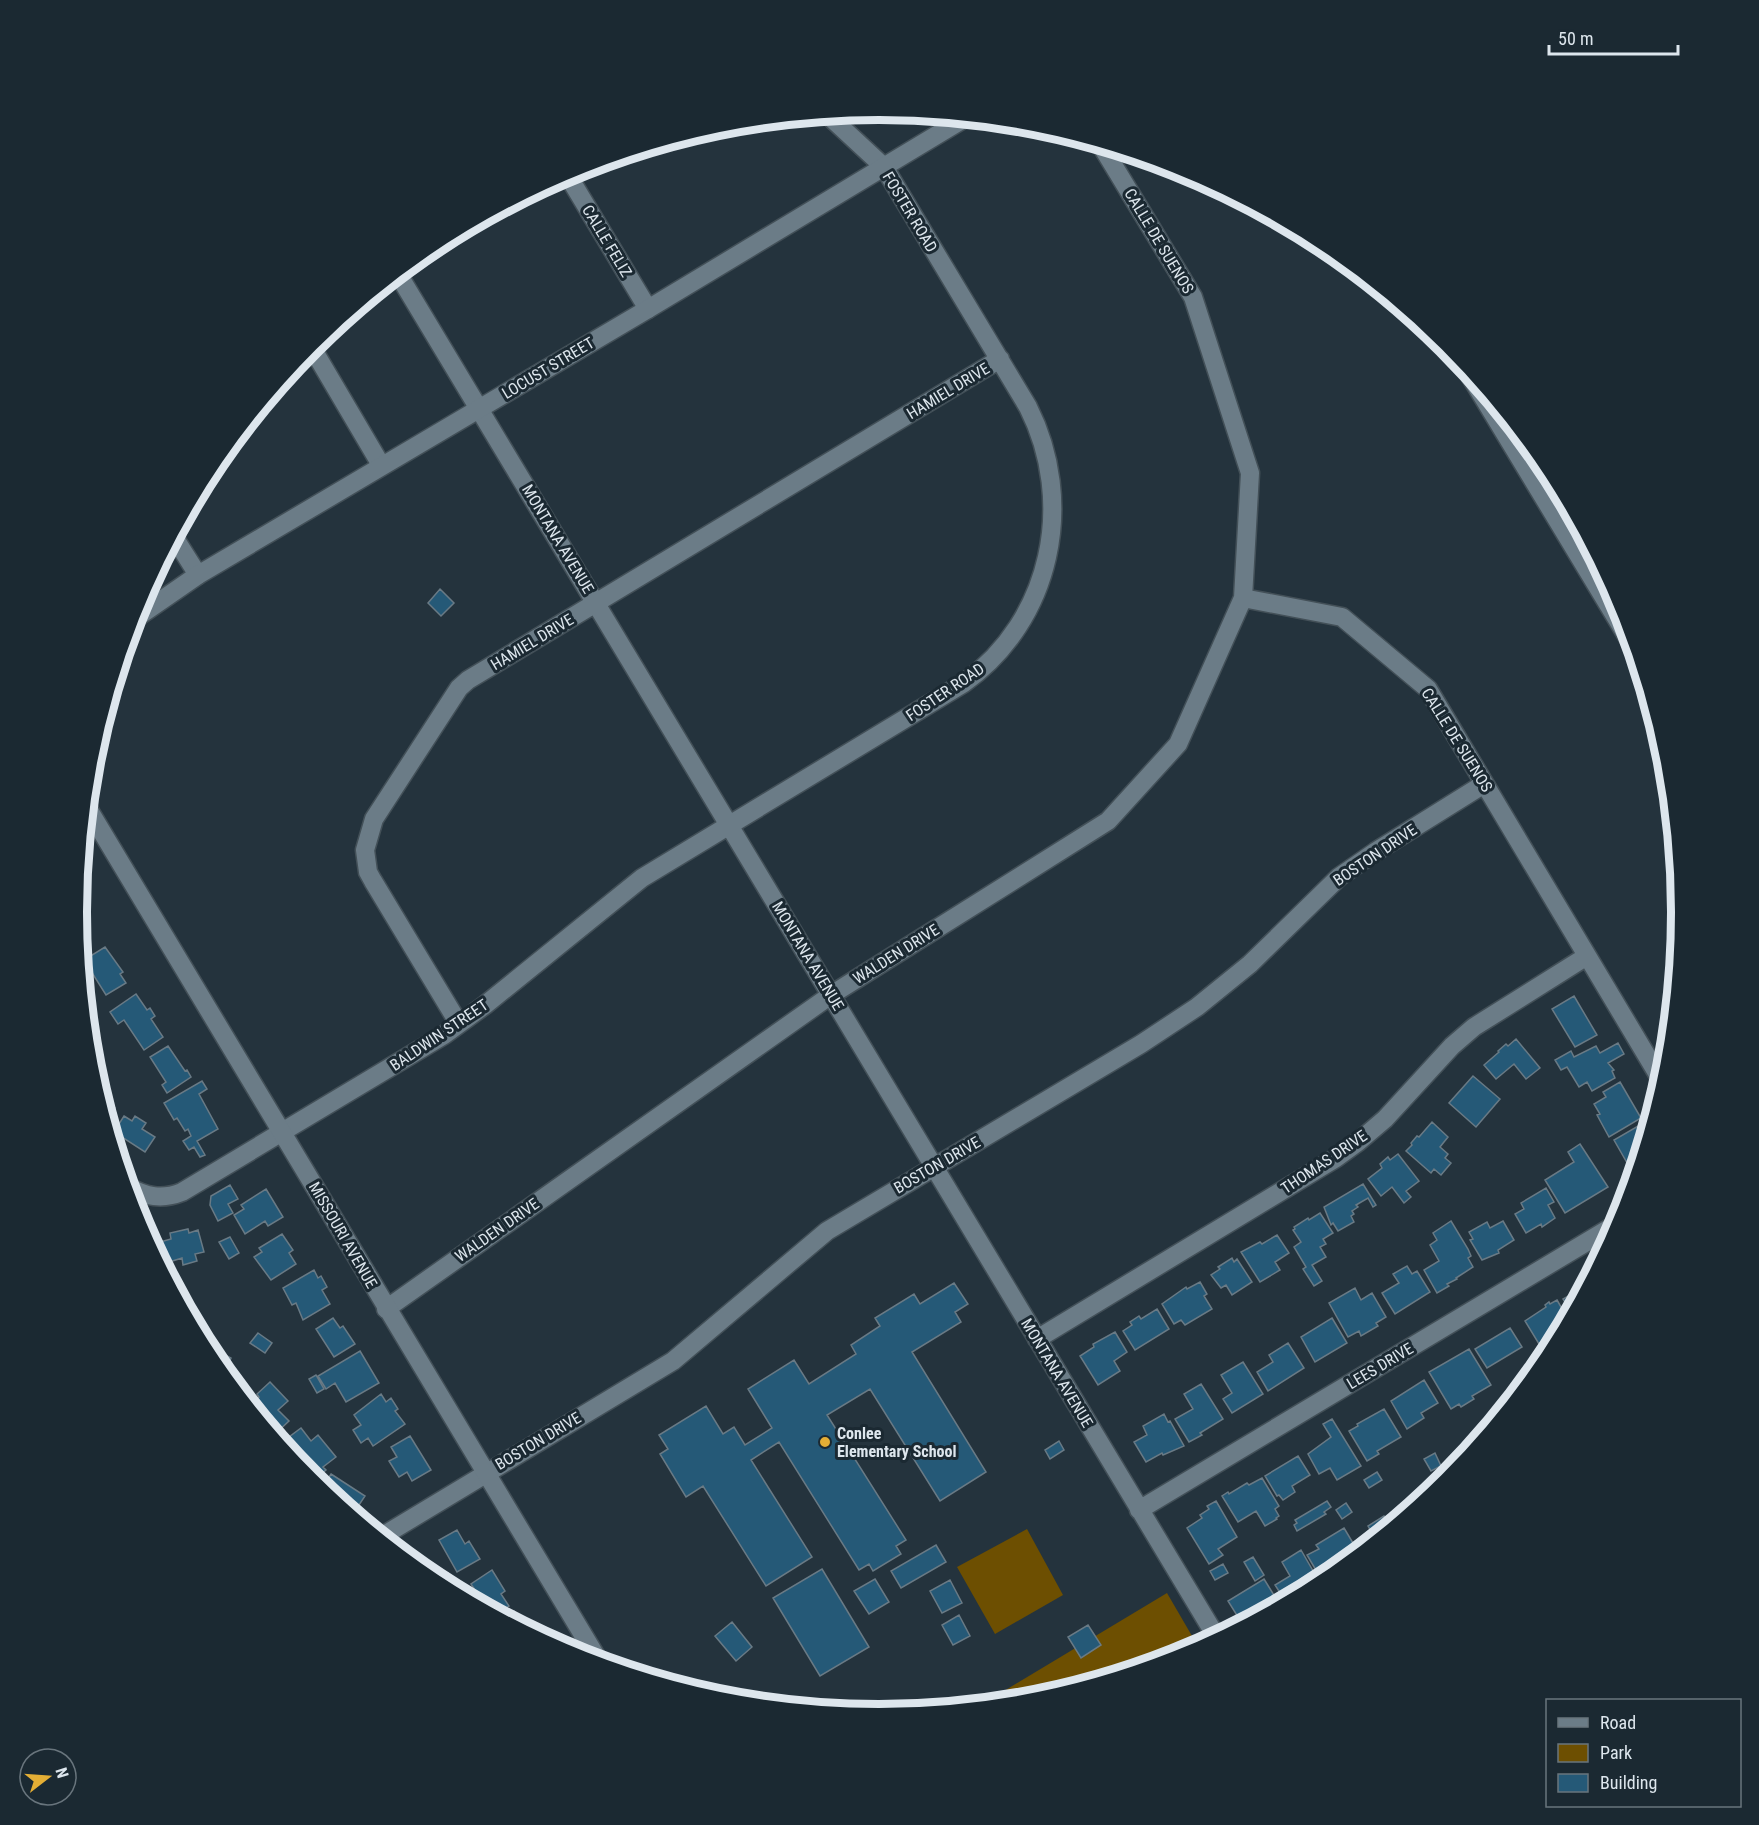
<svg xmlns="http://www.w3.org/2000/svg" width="1759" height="1825" font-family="'Roboto Condensed',sans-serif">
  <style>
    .green { fill: #6d4f01 }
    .building { fill: #255977; stroke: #697a85; stroke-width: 1.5 }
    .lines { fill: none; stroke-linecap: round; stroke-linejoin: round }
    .street-casing { stroke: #435058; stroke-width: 21 }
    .secondary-casing { stroke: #435058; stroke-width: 21 }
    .street { stroke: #6b7c87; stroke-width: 18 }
    .secondary { stroke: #6b7c87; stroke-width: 18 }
    .poi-dot { fill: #e4ae35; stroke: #1b2932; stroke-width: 2 }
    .labels { text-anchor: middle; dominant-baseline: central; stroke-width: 6; stroke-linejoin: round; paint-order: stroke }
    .street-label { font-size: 16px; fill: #dde6ed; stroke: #1b2932 }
    .poi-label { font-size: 16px; font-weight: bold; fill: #dde6ed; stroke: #1b2932; text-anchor: start }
    .rim { fill: none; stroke: #dde6ed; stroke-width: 8 }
  </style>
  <rect width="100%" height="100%" fill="#24333d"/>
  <path class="green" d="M1027 1529 1063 1595 995 1634 957 1567Z
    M1167 1593 1199 1648 1186 1655 1036 1700 979 1706Z"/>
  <path class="building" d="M440 589 454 603 441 616 428 603Z
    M78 899 86 914 82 916 90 930 79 936 77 912Z
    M105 947 123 972 120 974 126 983 106 995 84 960Z
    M136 994 147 1010 150 1008 155 1016 151 1019 163 1037 144 1050 124 1020 118 1024 110 1012Z
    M1574 996 1597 1035 1575 1047 1552 1009Z
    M1516 1039 1540 1068 1526 1079 1514 1064 1496 1079 1484 1065 1499 1052 1498 1051 1506 1044 1508 1046Z
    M1618 1043 1624 1054 1608 1063 1614 1070 1612 1071 1615 1078 1592 1091 1587 1082 1579 1087 1567 1067 1561 1070 1555 1060 1571 1051 1574 1057 1596 1046 1600 1053Z
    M168 1046 185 1071 187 1070 191 1077 167 1093 162 1085 166 1082 150 1057Z
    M1473 1076 1500 1099 1476 1127 1449 1103Z
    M202 1081 207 1089 199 1094 218 1129 197 1141 205 1155 200 1157 194 1147 189 1150 183 1141 191 1136 188 1129 185 1131 177 1118 174 1120 164 1103Z
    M1620 1082 1641 1118 1609 1137 1597 1115 1600 1114 1594 1104 1606 1097 1603 1092Z
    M101 1099 115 1108 107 1120Z
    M124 1116 132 1121 135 1116 146 1123 142 1129 155 1137 145 1152 122 1137 120 1140 112 1135Z
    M1432 1122 1448 1137 1440 1147 1448 1154 1445 1158 1451 1163 1441 1175 1434 1169 1431 1173 1406 1151 1412 1145 1411 1143 1417 1136 1419 1137Z
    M1645 1122 1649 1129 1634 1175 1614 1140Z
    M1580 1144 1608 1187 1565 1213 1545 1180 1574 1162 1568 1152Z
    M1398 1154 1419 1181 1406 1191 1411 1197 1404 1203 1392 1187 1381 1196 1368 1179 1382 1168 1380 1164 1388 1157 1390 1160Z
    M1363 1184 1376 1205 1373 1207 1368 1198 1356 1205 1358 1207 1352 1211 1354 1214 1351 1216 1354 1222 1338 1231 1333 1223 1331 1225 1324 1207Z
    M230 1185 238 1199 228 1204 233 1213 218 1221 210 1205 211 1196Z
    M1546 1188 1554 1202 1548 1205 1555 1218 1542 1227 1541 1224 1526 1233 1515 1214 1524 1209 1521 1203Z
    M266 1189 283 1217 268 1226 265 1221 245 1234 234 1215 244 1209 241 1205Z
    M1320 1213 1333 1233 1323 1239 1326 1244 1320 1247 1326 1257 1312 1265 1322 1281 1314 1286 1303 1269 1306 1267 1294 1247 1301 1242 1293 1230 1295 1229 1294 1227 1308 1218 1309 1220Z
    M1451 1221 1468 1249 1471 1256 1468 1258 1473 1267 1456 1278 1457 1279 1447 1284 1449 1286 1437 1293 1424 1270 1439 1261 1430 1245 1437 1240 1433 1233Z
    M1503 1221 1514 1240 1498 1250 1499 1253 1482 1260 1470 1240 1473 1239 1469 1232 1487 1222 1490 1228Z
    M188 1229 189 1233 198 1230 204 1252 195 1254 197 1261 183 1265 182 1258 166 1263 160 1242 171 1239 170 1233Z
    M282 1234 293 1250 289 1253 296 1264 271 1280 254 1257 262 1252 259 1248Z
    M1277 1235 1289 1253 1275 1262 1280 1270 1260 1282 1241 1252 1260 1242 1262 1244Z
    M230 1237 239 1253 229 1259 219 1242Z
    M1232 1258 1234 1262 1237 1259 1252 1282 1232 1295 1226 1285 1221 1288 1211 1275 1220 1269 1218 1267Z
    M1407 1266 1412 1274 1417 1271 1430 1292 1395 1314 1382 1293 1399 1283 1393 1274Z
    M314 1270 318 1278 321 1276 327 1287 322 1290 330 1304 303 1320 296 1303 292 1305 283 1288Z
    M1589 1280 1572 1313 1563 1299 1581 1289 1579 1286Z
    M1200 1282 1207 1294 1204 1296 1212 1309 1185 1325 1181 1320 1174 1324 1162 1304 1186 1287 1187 1289Z
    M954 1283 968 1304 955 1312 961 1322 912 1352 986 1472 940 1501 870 1389 827 1415 906 1540 896 1546 901 1554 873 1571 869 1564 859 1570 779 1442 751 1460 812 1557 766 1586 703 1486 686 1497 660 1454 668 1449 659 1435 706 1406 723 1434 734 1427 745 1445 772 1428 748 1389 794 1360 809 1384 856 1354 851 1345 880 1326 875 1318 914 1294 920 1304Z
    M1355 1288 1361 1300 1372 1293 1386 1317 1376 1323 1378 1326 1361 1336 1359 1331 1348 1337 1329 1303Z
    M1557 1300 1568 1319 1563 1330 1539 1344 1525 1321 1546 1307 1545 1305 1549 1302 1550 1304Z
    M1157 1309 1169 1329 1135 1350 1123 1331 1132 1325 1130 1322 1139 1316 1141 1319Z
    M333 1318 340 1328 343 1326 355 1344 334 1357 316 1329Z
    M1332 1318 1347 1343 1315 1362 1301 1337Z
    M1510 1328 1522 1347 1487 1368 1475 1349Z
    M1115 1332 1127 1352 1114 1361 1120 1371 1098 1385 1080 1356 1094 1347 1093 1344Z
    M258 1333 272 1343 265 1353 250 1343Z
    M1288 1343 1304 1368 1268 1391 1257 1372 1273 1362 1269 1355Z
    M212 1348 231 1358 224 1373 209 1354Z
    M1469 1349 1491 1385 1472 1396 1474 1399 1461 1407 1459 1404 1451 1409 1429 1372Z
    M360 1351 379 1383 346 1402 335 1383 326 1389 318 1376Z
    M1243 1362 1263 1394 1232 1413 1223 1399 1232 1393 1221 1375Z
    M316 1375 324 1389 317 1393 309 1379Z
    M1424 1380 1438 1403 1421 1413 1424 1418 1407 1429 1391 1401Z
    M270 1382 288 1401 278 1410 289 1421 274 1435 250 1405 259 1397 257 1394Z
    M1201 1384 1223 1419 1200 1433 1202 1435 1189 1442 1175 1419 1193 1409 1184 1394Z
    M381 1394 386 1402 391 1398 398 1409 395 1411 405 1424 373 1446 368 1438 361 1443 353 1430 361 1425 354 1415Z
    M1384 1409 1401 1437 1377 1451 1379 1454 1367 1461 1349 1431 1358 1426 1357 1424Z
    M1164 1414 1168 1422 1170 1421 1184 1446 1163 1455 1162 1453 1146 1462 1134 1442 1147 1435 1143 1426Z
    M1332 1419 1361 1466 1337 1480 1330 1468 1319 1474 1308 1454 1331 1437 1323 1424Z
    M301 1428 311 1441 318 1435 336 1457 323 1467 326 1470 320 1475 315 1469 307 1475 281 1443Z
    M410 1436 431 1470 412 1481 407 1472 399 1477 389 1461 397 1457 391 1447Z
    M1059 1441 1064 1450 1050 1459 1045 1450Z
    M1435 1453 1441 1466 1431 1471 1424 1459Z
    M1462 1453 1465 1459 1456 1470 1451 1459Z
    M1298 1456 1310 1475 1292 1486 1295 1492 1283 1500 1279 1495 1277 1496 1265 1476Z
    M1377 1472 1382 1480 1369 1488 1364 1480Z
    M331 1474 365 1496 353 1514 322 1488Z
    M1262 1478 1279 1506 1275 1509 1279 1516 1276 1518 1277 1519 1265 1526 1256 1511 1238 1522 1222 1496 1228 1492 1229 1494 1247 1483 1249 1485Z
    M1435 1488 1436 1490 1400 1519 1398 1514 1406 1510 1404 1505 1410 1502 1412 1505 1418 1502 1416 1499Z
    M1216 1501 1237 1537 1218 1549 1223 1555 1209 1564 1187 1528 1202 1518 1200 1515 1209 1509 1207 1506Z
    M1327 1501 1331 1507 1324 1512 1326 1514 1297 1531 1294 1525 1297 1523 1295 1520Z
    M1346 1503 1352 1512 1342 1519 1336 1510Z
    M1384 1516 1389 1522 1393 1520 1395 1523 1363 1549 1358 1541 1372 1533 1368 1526Z
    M1344 1528 1359 1553 1323 1582 1307 1555 1319 1549 1316 1545Z
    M457 1530 465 1544 469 1541 480 1559 457 1572 439 1540Z
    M936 1545 946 1562 901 1588 891 1571Z
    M1301 1550 1320 1583 1286 1602 1275 1585 1290 1576 1282 1562Z
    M1253 1557 1264 1575 1255 1581 1244 1562Z
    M1223 1564 1228 1573 1215 1580 1210 1571Z
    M822 1569 869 1647 820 1676 773 1598Z
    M492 1570 505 1591 501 1594 509 1606 497 1614 464 1597 475 1590 471 1584Z
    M448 1573 452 1579 450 1581 453 1585 448 1588 435 1581Z
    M875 1579 889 1602 869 1614 854 1591Z
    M1264 1579 1280 1605 1243 1625 1228 1601Z
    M950 1580 962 1603 942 1613 930 1591Z
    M514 1611 530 1632 504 1618Z
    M959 1615 970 1636 953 1645 942 1625Z
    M732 1622 752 1647 736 1661 715 1636Z
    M1088 1625 1101 1645 1081 1658 1068 1637Z
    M945 1700 950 1709 926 1711Z"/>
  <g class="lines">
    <defs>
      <path id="street" d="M1101 145 1193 297 1250 473 1243 598 1342 617 1428 689 1663 1083
        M567 174 648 309
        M398 274 1217 1638
        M311 346 381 465
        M174 537 198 575
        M459 1024 373 881 368 872 365 850 374 819 459 688 468 680 1000 359
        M127 1186C146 1197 162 1200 182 1192L444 1035 485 1005 642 878 964 683C1052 620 1076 502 1028 407L884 167 828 115
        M386 1309 831 995 1108 821 1178 744 1243 598
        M1037 1339 1336 1158 1358 1142 1385 1119 1452 1046 1474 1027 1587 956
        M1139 1510 1620 1222
        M381 1537 673 1361 827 1231 1141 1044 1197 1007 1250 964 1339 877 1375 852 1484 784"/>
      <path id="secondary" d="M1463 364 1635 649
        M133 620 198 575 648 309 965 118
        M87 807 600 1663"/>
    </defs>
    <use href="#street" class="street-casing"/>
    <use href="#secondary" class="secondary-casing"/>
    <use href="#street" class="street"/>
    <use href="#secondary" class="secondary"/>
  </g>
  <circle class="poi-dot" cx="825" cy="1442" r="6"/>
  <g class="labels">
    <g class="street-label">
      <text transform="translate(910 212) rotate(59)">FOSTER ROAD</text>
      <text transform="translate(607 241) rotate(59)">CALLE FELIZ</text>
      <text transform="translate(1159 241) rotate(59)">CALLE DE SUENOS</text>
      <text transform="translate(548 368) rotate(-31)">LOCUST STREET</text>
      <text transform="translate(948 391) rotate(-31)">HAMIEL DRIVE</text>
      <text transform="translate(558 539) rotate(59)">MONTANA AVENUE</text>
      <text transform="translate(532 642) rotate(-31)">HAMIEL DRIVE</text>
      <text transform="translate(945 692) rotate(-34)">FOSTER ROAD</text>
      <text transform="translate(1457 740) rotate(58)">CALLE DE SUENOS</text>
      <text transform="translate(1375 855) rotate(-34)">BOSTON DRIVE</text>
      <text transform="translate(896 954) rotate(-32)">WALDEN DRIVE</text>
      <text transform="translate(808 956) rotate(59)">MONTANA AVENUE</text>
      <text transform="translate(439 1035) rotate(-34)">BALDWIN STREET</text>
      <text transform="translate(1324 1162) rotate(-34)">THOMAS DRIVE</text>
      <text transform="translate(937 1165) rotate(-30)">BOSTON DRIVE</text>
      <text transform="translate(497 1230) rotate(-35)">WALDEN DRIVE</text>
      <text transform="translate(343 1235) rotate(60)">MISSOURI AVENUE</text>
      <text transform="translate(1380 1366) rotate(-31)">LEES DRIVE</text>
      <text transform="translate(1057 1373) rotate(59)">MONTANA AVENUE</text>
      <text transform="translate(538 1441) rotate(-31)">BOSTON DRIVE</text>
    </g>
    <g class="poi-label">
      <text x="837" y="1433">Conlee<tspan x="837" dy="18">Elementary School</tspan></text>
    </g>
  </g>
  <path d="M0 0H1759V1825H0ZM87 912a792 792 0 1 1 1584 0a792 792 0 1 1-1584 0Z" fill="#1b2932" fill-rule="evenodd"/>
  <path class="rim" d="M87 912a792 792 0 1 1 1584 0a792 792 0 1 1-1584 0Z"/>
  <rect x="1546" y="1699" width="195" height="108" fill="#1b2932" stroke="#69757d" stroke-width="1.5"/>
  <rect x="1558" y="1718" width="30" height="9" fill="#6b7c87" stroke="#69757d" stroke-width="1.5"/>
  <text x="1600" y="1729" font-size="18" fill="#dde6ed">Road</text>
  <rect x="1558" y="1744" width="30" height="18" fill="#6d4f01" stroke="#69757d" stroke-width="1.5"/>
  <text x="1600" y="1759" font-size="18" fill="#dde6ed">Park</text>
  <rect x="1558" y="1774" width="30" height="18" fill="#255977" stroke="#69757d" stroke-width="1.5"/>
  <text x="1600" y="1789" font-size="18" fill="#dde6ed">Building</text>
  <g transform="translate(48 1777) rotate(73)"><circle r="28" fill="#1b2932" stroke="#69757d" stroke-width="1.5"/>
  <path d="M0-4.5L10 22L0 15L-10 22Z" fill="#e4ae35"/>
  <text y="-9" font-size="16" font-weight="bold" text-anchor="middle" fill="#dde6ed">N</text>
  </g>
  <path d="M1549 45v9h129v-9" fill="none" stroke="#dde6ed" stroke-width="3"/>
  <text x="1558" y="45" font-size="18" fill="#dde6ed" stroke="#1b2932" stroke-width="4.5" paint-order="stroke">50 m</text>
</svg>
